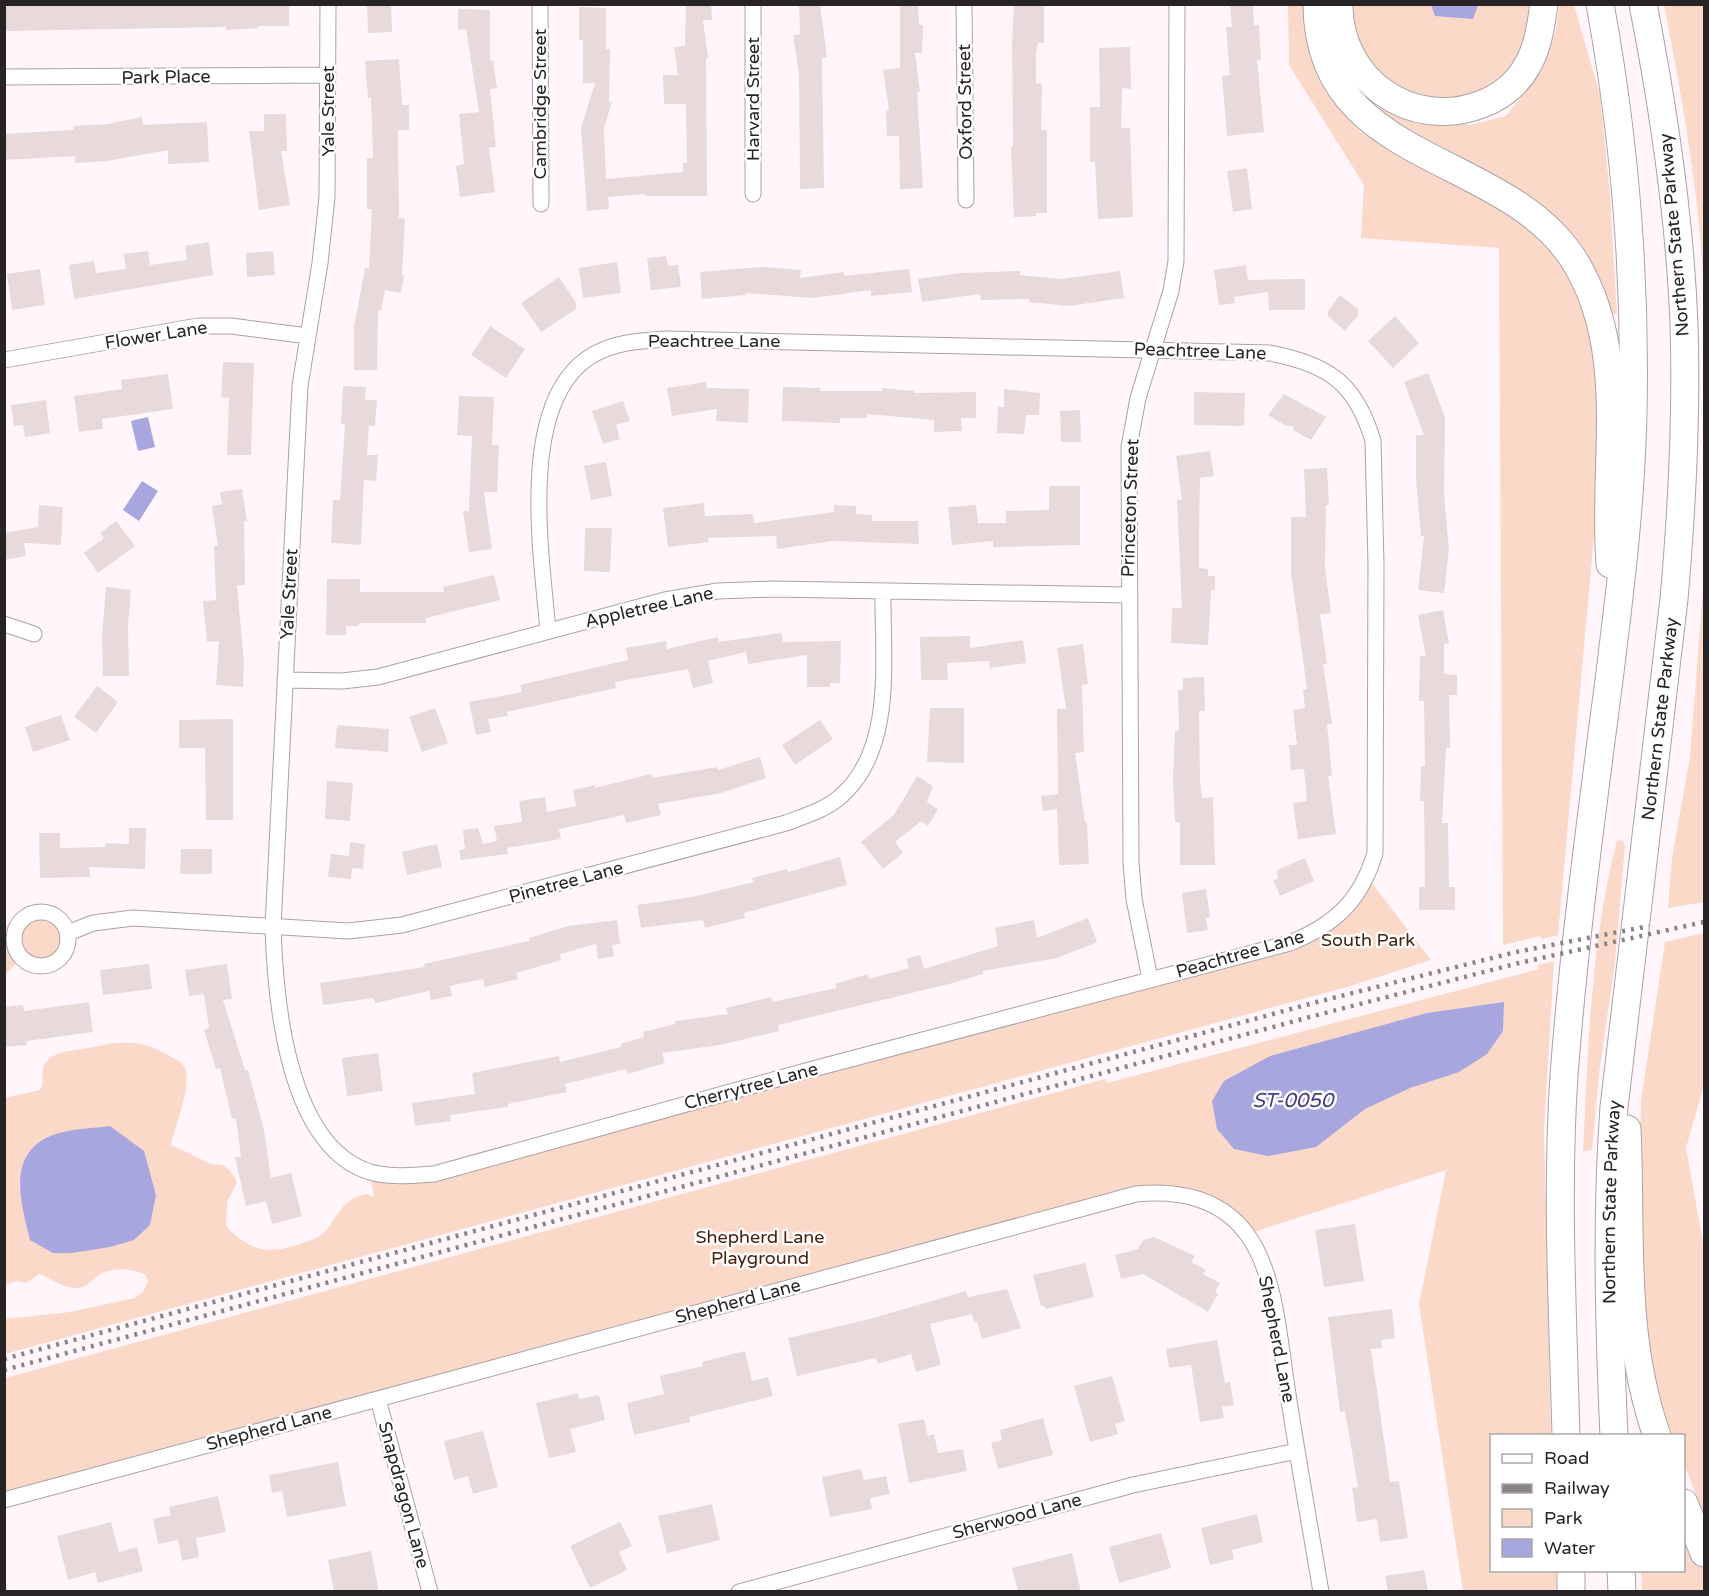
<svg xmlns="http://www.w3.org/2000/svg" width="1709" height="1596" font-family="'Varela Round',sans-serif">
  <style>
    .green { fill: #fbd9c8 }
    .water { fill: #a7a6df }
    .building { fill: #e8dadb }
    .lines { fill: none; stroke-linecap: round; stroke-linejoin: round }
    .minor-casing { stroke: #aca1a6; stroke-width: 17 }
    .motorway-casing { stroke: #aca1a6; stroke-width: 29 }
    .minor { stroke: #fff; stroke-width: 15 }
    .motorway { stroke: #fff; stroke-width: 27 }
    .rail { stroke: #8a8386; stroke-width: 4.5; stroke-dasharray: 3 6; stroke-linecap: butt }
    .labels { text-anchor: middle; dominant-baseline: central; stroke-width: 5; stroke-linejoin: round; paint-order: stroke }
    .street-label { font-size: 18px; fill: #282426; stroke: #fff }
    .park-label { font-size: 18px; fill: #47210b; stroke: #fff }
    .water-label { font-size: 20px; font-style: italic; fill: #443c81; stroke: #fff }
  </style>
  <rect width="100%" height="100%" fill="#fff5fa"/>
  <path class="green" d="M1288 5H1311L1327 86 1359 131 1532 227 1577 286 1598 357 1604 425 1558 935 1542 939 1540 936 1503 945 1499 248 1361 238 1364 185 1289 65Z
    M1352 5H1538L1528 51 1501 84 1475 97 1438 101 1398 92 1368 62 1352 27Z
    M1559 5H1574L1600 95 1610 195 1617 314H1608L1509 185 1375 111 1385 105 1423 119 1470 125 1506 116 1530 86 1547 57 1556 29Z
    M1664 5H1704V297C1700 198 1683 102 1664 5Z
    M1704 576V902L1668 908 1672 858 1690 757Z
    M1617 840 1623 841 1625 845 1615 962 1599 1074 1592 1150 1583 1151C1588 1048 1591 941 1617 840Z
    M1368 878 1431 960 1347 987 5 1354V1319L70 1312 135 1298 142 1293 148 1282 145 1274C131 1269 113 1266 99 1275 90 1281 88 1288 75 1288 64 1288 51 1278 40 1274L25 1283 16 1281 5 1285V1098L40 1090C46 1081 38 1069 48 1060 57 1051 71 1051 83 1049 119 1042 137 1036 171 1057 177 1060 182 1062 185 1068 192 1086 175 1126 171 1145L211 1164 222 1165 230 1170 237 1182 227 1202 226 1226C249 1251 269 1255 300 1244 308 1241 319 1238 325 1232 339 1215 343 1197 368 1194L374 1197 370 1172 398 1176 1313 933Z
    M43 911C91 922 62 988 21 958L5 975 4 921 14 934C19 919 28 912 43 911Z
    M1704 933V1085L1686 1148 1704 1248V1515L1684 1464V1436L1672 1435 1669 1429 1645 1338 1637 1241 1641 1101 1665 942Z
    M1554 961 1544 1130 1551 1435 1492 1436V1570L1556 1571 1557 1591H1463L1419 1304 1446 1170 1251 1233 1169 1189 5 1500V1378L1105 1079 1107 1083 1539 969 1538 965Z
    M1684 1520 1704 1571V1591H1642L1641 1571 1684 1570Z"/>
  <path class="water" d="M1431 5V4L1478 5 1473 19 1435 16Z
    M148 417 155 447 138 451 131 421Z
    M142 481 158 491 139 521 123 510Z
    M1504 1002 1503 1031 1487 1054 1459 1072 1410 1088 1365 1109 1316 1147 1268 1156 1234 1149 1217 1129 1212 1101 1224 1081 1270 1056 1427 1013Z
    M110 1126 144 1151 156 1195 150 1225 134 1240 110 1247 72 1253H53L30 1240C20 1199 5 1149 59 1133 74 1129 93 1128 110 1126Z"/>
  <path class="building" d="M213 4H289V26H258V28L226 30V27L4 31V5Z
    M367 4H391L392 32 368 33Z
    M686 4H711L712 20H703L708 58H706L707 196H645V194L608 197 609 209 587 211 581 128 595 83H583V40H579V7L606 8V49H610L609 102H612L604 128 606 179 683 172V163H687L686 104H664L663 75H678L674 47 685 46Z
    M799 4H820L827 57 822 58 824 188 800 189 799 73 793 35 800 34Z
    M900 4H918L919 25H923L922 53H915L920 92H917L923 188 900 189 899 136H887L886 111 889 110 883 70 900 68Z
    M1014 4H1044V43H1038L1036 52V83L1042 84 1041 130H1047V213H1036V216L1014 217 1011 147H1013L1012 43Z
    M1230 4H1253L1254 25H1259L1261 60H1257L1264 132 1227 136 1222 76 1230 75 1226 27H1232Z
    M458 9 490 10V61L493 60 497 88 490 89 496 147 489 148 495 192 460 197 456 166 464 164 459 114 479 112 466 29 458 30Z
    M1130 47 1131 89 1122 88 1121 128H1130L1133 217 1098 219 1095 162H1090V107H1100L1099 48Z
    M399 59 402 105H409V130H398L399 218 405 219 402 275H404L401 293 385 290 381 311 378 310 377 370H354V327L365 268 369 269 372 209H367V158H373L371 98H368L365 61Z
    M264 114H286L287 151H281L290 205 259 210 249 131H264Z
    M142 117 143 125 207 122 209 162 168 164V150L107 161 75 163V156L4 160V134L74 130 73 126 108 124Z
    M1247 168 1252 209 1233 212 1227 171Z
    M209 242 213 275 74 299 69 265 94 261 96 273 126 269 124 254 148 251 150 265 187 260 185 246Z
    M273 251 275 275 247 277 246 253Z
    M666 256 668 266 678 265 681 287 651 290 647 258Z
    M617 262 621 293 583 298 579 268Z
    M1246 265 1248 280 1305 279V310H1269L1268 292 1234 297 1235 303 1219 305 1214 270Z
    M763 267 801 270 800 278 844 272V276L909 269 912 292 871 296V290L812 298 746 293V295L702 299 700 272Z
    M40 269 45 305 12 310 7 274Z
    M1020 271V275L1060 279 1120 271 1124 298 1069 306 1029 302V299L981 300 980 294 922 302 918 279 961 273Z
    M559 277 576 303V309L541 332 521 303Z
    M1340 295 1358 309V315L1345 331 1328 316V311Z
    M1395 316 1419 343 1393 368 1368 341Z
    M490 326 525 349 506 378 471 355Z
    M223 362 254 363 251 455H227L229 398 221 397Z
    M1428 373 1445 417 1444 494 1449 549 1444 593 1418 590 1424 536H1421L1416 480V435H1424L1404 382Z
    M168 374 173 409 102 419 103 429 79 432 74 396 122 389 121 380Z
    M706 382 707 388 749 389 748 423 716 421 717 409 672 416 667 388Z
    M343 386 366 387 365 400H377L375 426H369L367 455H378L376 481 364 480 361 545 331 543 333 500H340L345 424H341Z
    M783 387 820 388V391H882V388L914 391V393L976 392V418H961L962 431 934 432V420L867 414V418H840V423L782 421Z
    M1004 389 1040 393 1039 415H1026L1024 434 997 433 998 407H1004Z
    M1194 392 1245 393 1244 426 1194 425Z
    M1284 394 1326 417 1311 440 1293 430V426H1286L1268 415Z
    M459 396 494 397 492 445H499L497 492H484L492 549 469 552 463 511H469L472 436 457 435Z
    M46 400 50 433 25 437 23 425 14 426 11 405Z
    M623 401 630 421 616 425 620 439 603 444 592 411Z
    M1080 410 1081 442H1061L1060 411Z
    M1210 451 1214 476 1200 478 1199 535V568L1208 569V576H1215V590H1211L1208 645 1171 643 1172 608H1182L1177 500H1182L1176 456Z
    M606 462 612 496 591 500 584 466Z
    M1327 468 1329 505H1326L1325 568 1331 613 1320 614 1327 664H1323L1332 724H1327L1332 776H1328L1336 834 1298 839 1293 803 1307 801 1304 769 1291 770 1289 745H1297L1293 710 1305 708 1303 690 1307 689 1291 572V517H1306L1304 469Z
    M1049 486H1080V545L993 547V541L952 545 948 507 976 505 978 523H1006V511L1049 510Z
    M242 489 247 521H244L245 585H237L244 662 243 687 216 685 219 641 207 642 203 601 216 600 214 546H218L212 506 222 504 220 492Z
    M704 503 705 516 753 514 754 523 834 512V505L856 506V514L872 515V521H918L919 544 832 541 777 549 776 536 708 538 709 542 668 547 663 508Z
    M39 505 63 507 61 545 24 543 26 556 4 560V533L38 527Z
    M116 521 135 546 98 573 84 553 104 538 100 533Z
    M585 528H612L610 572 584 571Z
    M494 575 500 600 426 618V623H359V626H346V635H326L327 579H360V592H444L443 587Z
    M106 587 131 590 128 625 129 676H103L102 635Z
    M1443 610 1449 643 1444 644V674L1457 675V695H1449L1450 748H1446L1442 823H1448L1449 887H1455V910H1419V887H1425L1424 801H1420L1421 766H1425L1424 701H1419L1420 656H1426L1418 615Z
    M781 633 783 642 841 641 840 683H830V687H807V655L748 664 746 652 708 661 713 683 693 688 688 669 615 682 616 688 507 712 508 716 488 719 491 732 476 735 469 702 522 692 520 685 628 660 626 648 666 641 667 649 718 637 719 642Z
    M970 636V648L1023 640 1026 663 990 668 989 661 947 663 948 680H921L920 637Z
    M1083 644 1088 684 1082 685 1084 752 1075 753 1085 822H1087L1089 864 1059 865 1057 809 1043 811 1041 796 1058 794 1057 709H1066L1057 648Z
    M1204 677 1205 711H1199L1200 780 1202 798 1213 797 1215 865H1180V822H1175L1173 781 1175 731H1179L1178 690H1183V678Z
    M97 686 118 702 96 733 74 717Z
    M435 708 448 743 422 752 409 717Z
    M930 708H964V763L927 762Z
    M61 715 70 740 33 752 25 727Z
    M233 719V820H206L205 748H179V720Z
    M820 720 833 739 795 765 782 745Z
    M337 725 389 729 388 752 335 748Z
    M760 757 766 778 721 793 658 804 661 815 626 823 624 815 559 829 561 839 507 848 508 854 461 860 459 851 465 849 463 830 478 828 483 844 497 841 494 826 522 822 519 801 545 797 547 812 576 806 573 790 595 785V788L651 774 652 778 717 767 718 770Z
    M917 776 933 786 927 802 938 809 928 826 921 821 895 842 903 853 883 869 861 842 894 815Z
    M327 781 353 783 350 821 325 819Z
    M129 828H146L145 869 89 867 90 877 40 878 39 833H60V848L105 847V843L129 844Z
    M350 842 365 844 363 869 352 868 351 879 328 877 331 854 349 856Z
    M437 844 442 867 407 875 402 852Z
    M181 849H212V874H180Z
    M840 857 847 885 744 913 745 918 705 928 703 920 641 928 637 905 692 897 754 882 752 878 787 869 788 872Z
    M1305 858 1314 881 1280 896 1273 880 1278 879 1277 870Z
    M1206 889 1210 917 1206 918 1208 930 1187 933 1182 893Z
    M1088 918 1097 942 1057 958 983 971V974L949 984 778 1025 779 1031 720 1045 662 1053 665 1063 628 1074 626 1069 565 1084 567 1092 508 1104V1107L450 1115 451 1121 415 1126 412 1103 475 1094 472 1073 559 1056 560 1062 621 1047 620 1044 644 1037 643 1032 675 1024V1021L728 1014 726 1008 771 997 772 1002 837 988 835 984 868 974 869 979 909 968 906 959 920 955 924 969 998 946 995 928 1034 920 1037 938Z
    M617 920 620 944 612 945 614 956 598 959 596 944 560 954 561 960 516 973 518 979 485 987 483 979 450 986 452 996 431 1000 429 991 375 1003 374 998 323 1005 320 983 425 967 424 964 529 941V938L568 926Z
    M149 964 152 989 103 995 100 970Z
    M227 964 232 999 223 1000 245 1070H248L264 1130 271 1178 291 1173 302 1216 272 1224 266 1201 246 1206 235 1157H241L236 1118 232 1119 220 1068 216 1069 204 1030 209 1028 204 994 189 996 185 970Z
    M89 1002 93 1032 27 1041V1045L4 1047V1007L23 1005 24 1011Z
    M378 1053 383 1091 347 1096 342 1058Z
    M1355 1224 1364 1281 1324 1287 1315 1230Z
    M1154 1237 1195 1256 1191 1262 1206 1270 1203 1274 1220 1283 1215 1292 1218 1294 1208 1312 1143 1274 1121 1279 1115 1255 1138 1249 1143 1240Z
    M1085 1263 1094 1297 1046 1309 1044 1306H1041L1033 1275Z
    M1007 1289 1021 1328 982 1339 977 1321 974 1322 972 1314 930 1324 941 1365 916 1372 911 1354 878 1364 876 1358 797 1376 788 1338 866 1320 966 1291 968 1297Z
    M1392 1309 1395 1338 1381 1340 1382 1348 1371 1349 1390 1482 1399 1481 1408 1538 1380 1542 1377 1519 1357 1522 1352 1488 1358 1487 1345 1411 1340 1412 1328 1317Z
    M1217 1340 1225 1383 1230 1382 1234 1405 1222 1407 1224 1418 1200 1422 1191 1365 1169 1368 1166 1349Z
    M745 1351 752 1381 768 1377 773 1396 689 1417 690 1422 634 1435 627 1403 664 1394 660 1376 703 1366 702 1362Z
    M1112 1376 1125 1421 1115 1424 1118 1434 1090 1442 1074 1386Z
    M578 1393 579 1399 599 1395 605 1420 570 1429 576 1452 549 1458 536 1403Z
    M1043 1418 1053 1455 998 1469 991 1443 1002 1440 1000 1430Z
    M924 1419 928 1436 934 1434 938 1453 963 1449 967 1471 909 1483 898 1424Z
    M483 1431 498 1487 473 1494 468 1476 454 1480 444 1441Z
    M338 1462 346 1506 287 1517 282 1491 272 1493 269 1475Z
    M861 1469 864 1480 886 1476 890 1494 870 1498 872 1509 830 1517 822 1477Z
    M218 1496 226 1532 196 1538 199 1557 182 1561 178 1540 158 1544 153 1519 171 1515 169 1507Z
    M712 1504 720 1540 667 1553 658 1516Z
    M1257 1514 1263 1542 1232 1550 1234 1559 1210 1565 1201 1528Z
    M111 1522 119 1552 137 1547 143 1571 98 1583 95 1572 68 1580 57 1536Z
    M620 1522 632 1546 619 1552 627 1570 590 1588 570 1546Z
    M1161 1533 1171 1568 1119 1583 1109 1547Z
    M371 1551 379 1592H334L328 1560Z
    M1072 1553 1081 1592H1018L1012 1568Z
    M1424 1570 1428 1592H1388L1385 1576Z"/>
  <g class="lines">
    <defs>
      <path id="minor" d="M328 4 327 197 320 263 300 386 273 926C275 999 287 1146 370 1172 391 1178 413 1175 434 1174L813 1069 1290 943C1336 924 1361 900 1375 853L1376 564 1373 441C1356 383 1328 364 1270 353L667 339C639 341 612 342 588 358 517 407 542 557 548 631
        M540 4 541 204
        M753 4V194
        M964 4 966 200
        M4 77 328 75
        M4 360 198 326H231L308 336
        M4 624 34 634
        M285 680 342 681 378 677 665 600 718 591 773 589 1128 595
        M14 939a27 27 0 1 1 54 0a27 27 0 1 1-54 0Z
        M68 933 93 923 133 918 348 931 402 925 786 823C804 816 825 810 840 797 896 749 882 657 883 591
        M1150 979 1134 899 1131 862 1129 447 1138 398 1171 291 1176 261 1177 4
        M378 1399 430 1592
        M4 1500 1136 1194C1180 1190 1222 1198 1249 1237 1277 1278 1280 1346 1288 1394 1298 1460 1310 1526 1321 1592
        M739 1592 1133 1485 1297 1451"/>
      <g id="motorway">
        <path d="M1317 4C1317 166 1504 150 1574 260 1631 351 1602 464 1610 564"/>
        <path d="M1339 4C1338 79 1411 132 1482 104 1500 97 1517 84 1527 66 1538 48 1541 25 1544 4"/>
        <path d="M1627 1129C1632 1234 1621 1333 1657 1436"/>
        <path d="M1566 1436C1563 1316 1556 1194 1564 1075 1574 943 1592 811 1609 680 1620 592 1631 503 1633 414 1636 276 1625 140 1600 4"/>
        <path id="s1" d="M1614 1436C1609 1326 1606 1217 1614 1107L1674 599C1682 508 1687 417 1684 325 1680 217 1664 111 1643 4"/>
        <path d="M1684 1503 1704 1553"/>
        <path d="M1571 1570V1592"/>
        <path d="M1621 1570 1622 1592"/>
      </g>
    </defs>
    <use href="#minor" class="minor-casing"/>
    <use href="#motorway" class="motorway-casing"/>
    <use href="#minor" class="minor"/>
    <use href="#motorway" class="motorway"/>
    <path class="rail" d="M4 1359 1317 1002 1516 952 1649 926
      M4 1370 1321 1014 1519 963 1704 922"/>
  </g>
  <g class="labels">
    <g class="street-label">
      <text transform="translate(166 77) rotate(-1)">Park Place</text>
      <text transform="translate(753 99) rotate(-90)">Harvard Street</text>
      <text transform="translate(965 102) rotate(-91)">Oxford Street</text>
      <text transform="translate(540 104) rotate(-90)">Cambridge Street</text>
      <text transform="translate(328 111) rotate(-90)">Yale Street</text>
      <text transform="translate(1674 235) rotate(-95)">Northern State Parkway</text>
      <text transform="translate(156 335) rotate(-9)">Flower Lane</text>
      <text x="714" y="341">Peachtree Lane</text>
      <text transform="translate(1200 351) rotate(2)">Peachtree Lane</text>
      <text transform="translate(1130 508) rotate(-88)">Princeton Street</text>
      <text transform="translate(289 594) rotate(-87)">Yale Street</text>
      <text transform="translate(649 607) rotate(-13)">Appletree Lane</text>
      <text stroke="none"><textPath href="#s1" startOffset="720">Northern State Parkway</textPath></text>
      <text transform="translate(566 882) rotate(-15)">Pinetree Lane</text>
      <text transform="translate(1240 954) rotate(-16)">Peachtree Lane</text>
      <text transform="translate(751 1086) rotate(-15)">Cherrytree Lane</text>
      <text stroke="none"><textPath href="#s1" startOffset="234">Northern State Parkway</textPath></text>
      <text transform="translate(738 1301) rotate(-15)">Shepherd Lane</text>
      <text transform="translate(1277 1339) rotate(79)">Shepherd Lane</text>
      <text transform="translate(269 1428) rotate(-15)">Shepherd Lane</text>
      <text transform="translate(404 1495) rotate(75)">Snapdragon Lane</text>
      <text transform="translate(1017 1516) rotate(-15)">Sherwood Lane</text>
    </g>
    <g class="park-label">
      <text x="1368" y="940">South Park</text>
      <text x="760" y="1237">Shepherd Lane<tspan x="760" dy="21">Playground</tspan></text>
    </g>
    <g class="water-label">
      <text x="1293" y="1101">ST-0050</text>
    </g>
  </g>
  <rect width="1709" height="1596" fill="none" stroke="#282426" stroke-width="12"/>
  <rect x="1490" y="1434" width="195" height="138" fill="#ffffff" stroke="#a9a7a8" stroke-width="1.5"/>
  <rect x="1502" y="1454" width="30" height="9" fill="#ffffff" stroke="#a9a7a8" stroke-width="1.5"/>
  <text x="1544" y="1464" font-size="18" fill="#282426">Road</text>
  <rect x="1502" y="1484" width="30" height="9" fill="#8a8386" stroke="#a9a7a8" stroke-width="1.5"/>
  <text x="1544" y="1494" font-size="18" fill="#282426">Railway</text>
  <rect x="1502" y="1509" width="30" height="18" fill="#fbd9c8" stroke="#a9a7a8" stroke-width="1.5"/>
  <text x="1544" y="1524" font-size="18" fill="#282426">Park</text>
  <rect x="1502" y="1539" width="30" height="18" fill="#a7a6df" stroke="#a9a7a8" stroke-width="1.5"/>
  <text x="1544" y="1554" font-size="18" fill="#282426">Water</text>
</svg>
